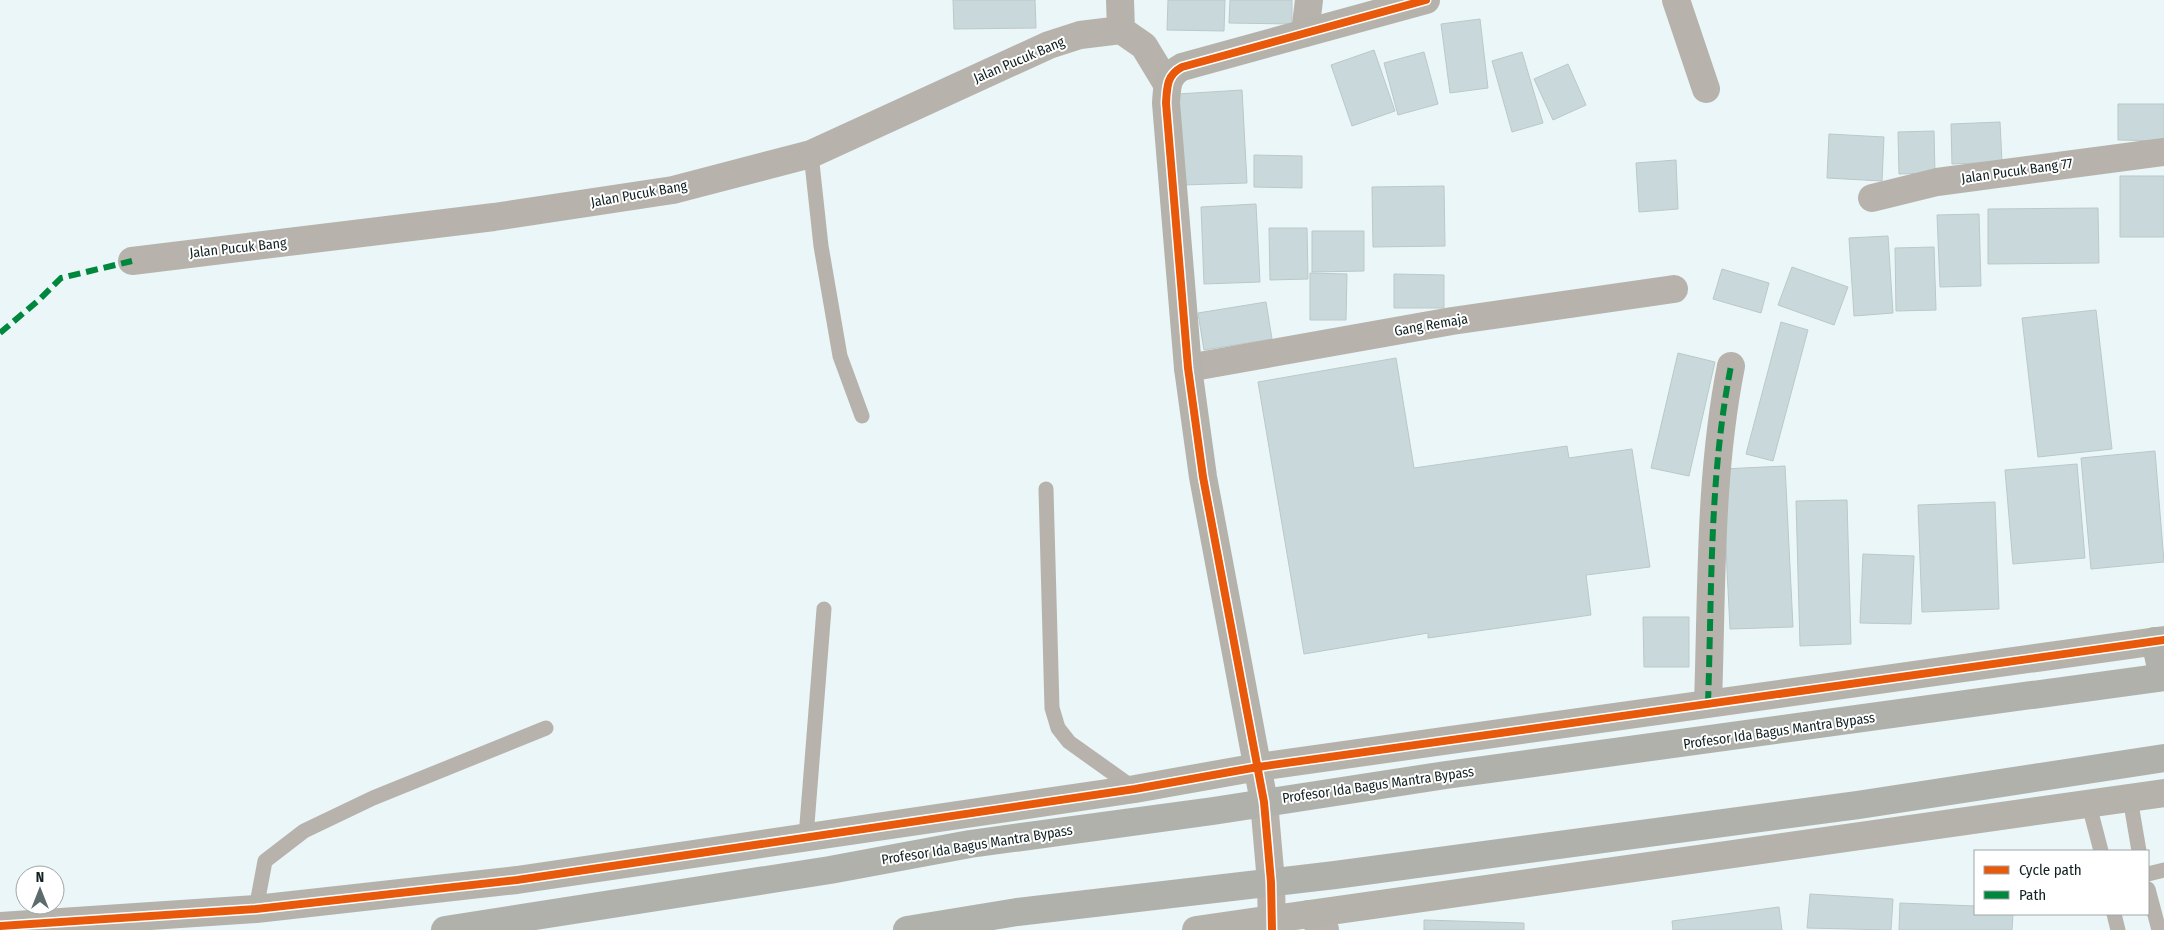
<svg xmlns="http://www.w3.org/2000/svg" width="2164" height="930" font-family="'Fira Sans Condensed',sans-serif">
  <style>
    .building { fill: #c9d9db; stroke: #bbc8c9 }
    .lines { fill: none; stroke-linecap: round; stroke-linejoin: round }
    .lane { stroke: #b7b3ac; stroke-width: 15 }
    .street { stroke: #b7b3ac; stroke-width: 28 }
    .secondary { stroke: #b4b2ab; stroke-width: 28 }
    .highway { stroke: #b1b1ab; stroke-width: 28 }
    .quiet { stroke: #00873e; stroke-width: 6; stroke-dasharray: 12 6; stroke-linecap: butt }
    .cycleway-casing { stroke: #fff; stroke-width: 11 }
    .cycleway { stroke: #e8590c; stroke-width: 8 }
    .labels { text-anchor: middle; dominant-baseline: central; stroke-width: 4; stroke-linejoin: round; paint-order: stroke }
    .street-label { font-size: 14px; fill: #112021; stroke: #fff }
  </style>
  <rect width="100%" height="100%" fill="#eaf6f7"/>
  <path class="building" d="M953 0H1035L1036 28 954 29Z
    M1168 0H1225L1224 31 1167 30Z
    M1230 0H1292V24L1229 23Z
    M1480 19 1488 88 1450 93 1441 24Z
    M1374 50 1395 111 1352 126 1331 65Z
    M1424 52 1438 104 1398 115 1384 63Z
    M1522 52 1543 123 1512 132 1492 61Z
    M1568 64 1586 105 1553 120 1534 79Z
    M1242 90 1247 183 1182 185 1178 94Z
    M2118 104H2164V141L2118 140Z
    M2000 122 2002 162 1952 164 1951 124Z
    M1934 131 1935 173 1899 174 1898 132Z
    M1829 134 1884 137 1882 181 1827 178Z
    M1254 155 1302 156V188L1254 187Z
    M1676 160 1678 209 1639 212 1636 163Z
    M2120 176H2164V237H2120Z
    M1444 186 1445 246 1373 247 1372 187Z
    M1256 204 1260 282 1204 284 1201 207Z
    M2098 208 2099 263 1988 264V209Z
    M1979 214 1981 286 1940 287 1937 215Z
    M1269 228H1307L1308 279 1270 280Z
    M1312 231H1364V271L1312 272Z
    M1888 236 1893 313 1854 316 1849 238Z
    M1934 247 1936 310 1896 311 1895 248Z
    M1792 267 1848 287 1834 325 1778 305Z
    M1722 269 1769 283 1761 313 1713 299Z
    M1310 273 1347 274 1346 320H1310Z
    M1394 274 1444 275V308H1394Z
    M1266 302 1272 339 1204 350 1198 313Z
    M2096 310 2112 449 2038 457 2022 318Z
    M1781 322 1808 330 1773 461 1746 454Z
    M1678 353 1715 362 1689 476 1651 468Z
    M1396 358 1414 468 1567 446 1569 458 1632 449 1650 567 1586 575 1591 615 1428 638V633L1304 654 1258 382Z
    M2155 451 2164 562 2091 569 2081 458Z
    M2077 464 2085 558 2013 564 2005 470Z
    M1785 466 1793 627 1730 629 1722 469Z
    M1847 500 1851 644 1800 646 1796 501Z
    M1995 502 1999 609 1922 612 1918 505Z
    M1863 554 1914 556 1911 624 1860 623Z
    M1643 617H1689V667H1644Z
    M1810 894 1893 899 1891 930 1807 928Z
    M1900 903 1975 906V914H2013L2012 930H1899Z
    M1779 907 1782 930H1673L1672 921Z
    M1424 920 1524 923V930H1424Z"/>
  <g class="lines">
    <path class="lane" d="M811 154 821 246 840 356 862 416
      M1046 489 1052 708 1058 728 1069 742 1135 789
      M2130 798 2139 851
      M2089 805 2101 851
      M806 837 824 609
      M2148 874 2164 870
      M2148 889 2159 930
      M256 909 265 861 304 831 373 798 546 728
      M2114 914 2118 930"/>
    <path class="street" d="M1120 0 1121 30 1144 46 1167 84
      M1676 0 1706 89
      M1305 33 1309 0
      M1872 198 1937 182 2164 152
      M132 261 494 217 673 190 811 154 1049 45 1080 35 1121 30
      M1188 368 1452 321 1674 289
      M1708 703C1712 591 1709 477 1731 366
      M1264 802 1271 882 1272 930
      M1309 914 1325 930"/>
    <path class="secondary" d="M1264 802 1203 477 1188 368 1166 103C1167 86 1167 75 1182 67L1426 0
      M0 926 256 909 517 880 1135 789 1258 767 2164 640
      M1196 930 2164 793"/>
    <path class="highway" d="M2155 641 2163 677
      M445 930 830 870 970 844 1213 811 1446 775 2164 677
      M907 930 1017 912 1335 875 1858 805 2164 758"/>
    <path class="quiet" d="M0 333 40 299 61 278 132 261
      M1708 703C1712 591 1709 477 1731 366"/>
    <defs>
      <path id="cycleway" d="M0 926 256 909 517 880 1135 789 1258 767 2164 640
        M1272 930 1271 882 1264 802 1203 477 1188 368 1166 103C1167 86 1167 75 1182 67L1426 0"/>
    </defs>
    <use href="#cycleway" class="cycleway-casing"/>
    <use href="#cycleway" class="cycleway"/>
  </g>
  <g class="labels">
    <g class="street-label">
      <text transform="translate(1019 60) rotate(-23)">Jalan Pucuk Bang</text>
      <text transform="translate(2017 171) rotate(-8)">Jalan Pucuk Bang 77</text>
      <text transform="translate(639 194) rotate(-10)">Jalan Pucuk Bang</text>
      <text transform="translate(238 248) rotate(-6)">Jalan Pucuk Bang</text>
      <text transform="translate(1431 325) rotate(-10)">Gang Remaja</text>
      <text transform="translate(1779 731) rotate(-8)">Profesor Ida Bagus Mantra Bypass</text>
      <text transform="translate(1378 785) rotate(-8)">Profesor Ida Bagus Mantra Bypass</text>
      <text transform="translate(977 845) rotate(-9)">Profesor Ida Bagus Mantra Bypass</text>
    </g>
  </g>
  <rect x="1974" y="850" width="175" height="65" fill="#ffffff" stroke="#a0a6a6"/>
  <rect x="1984" y="866" width="25" height="8" fill="#e8590c" stroke="#a0a6a6"/>
  <text x="2019" y="875" font-size="15" fill="#112021">Cycle path</text>
  <rect x="1984" y="891" width="25" height="8" fill="#00873e" stroke="#a0a6a6"/>
  <text x="2019" y="900" font-size="15" fill="#112021">Path</text>
  <g transform="translate(40 890)"><circle r="24" fill="#ffffff" stroke="#a0a6a6"/>
  <path d="M0-4L9 19L0 12L-9 19Z" fill="#5d6b6c"/>
  <text y="-8" font-size="14" font-weight="bold" text-anchor="middle" fill="#112021">N</text>
  </g>
</svg>
